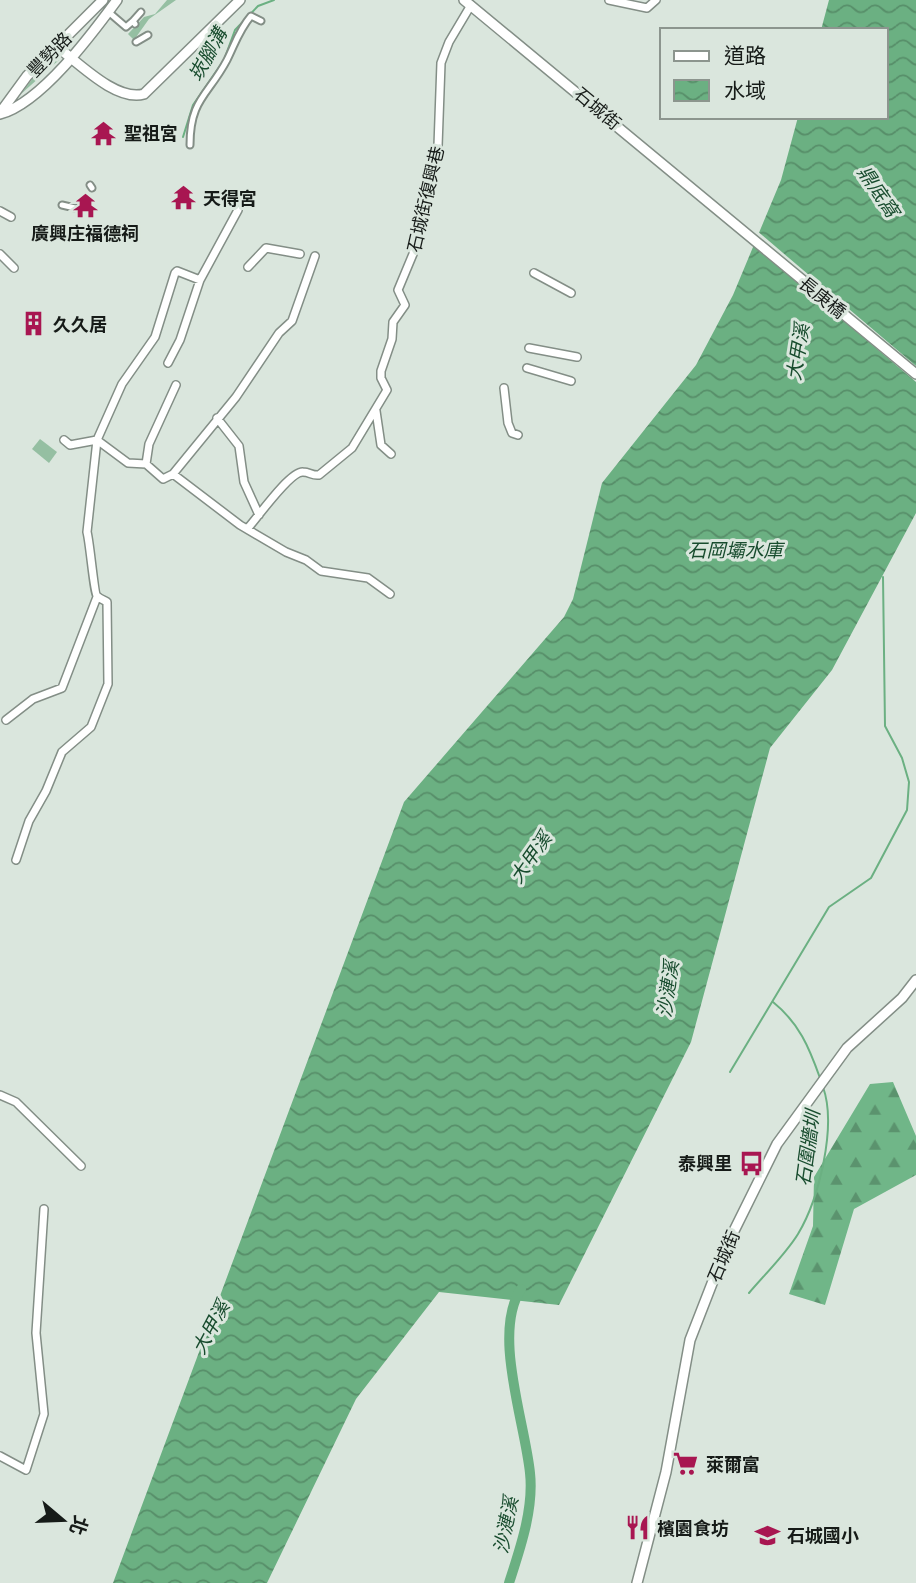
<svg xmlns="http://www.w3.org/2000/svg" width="916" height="1583" font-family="Lato,'Noto Sans TC',sans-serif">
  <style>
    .grass { fill: url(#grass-tufts) }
    .forest { fill: url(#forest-firs) }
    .pitch { fill: #95bfa2 }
    .water { fill: url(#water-waves) }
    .pier { fill: #dae6dd }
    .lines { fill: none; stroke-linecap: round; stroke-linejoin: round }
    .stream { stroke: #6bb082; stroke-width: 2 }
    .river { stroke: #6bb082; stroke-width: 10 }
    .pedestrian-casing { stroke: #838e86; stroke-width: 9 }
    .minor-casing { stroke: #838e86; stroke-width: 10 }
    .tertiary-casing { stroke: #838e86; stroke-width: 12 }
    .pedestrian { stroke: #fff; stroke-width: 5 }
    .minor { stroke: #fff; stroke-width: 7 }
    .tertiary { stroke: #fff; stroke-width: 9 }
    .labels { text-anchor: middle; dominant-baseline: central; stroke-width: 6; stroke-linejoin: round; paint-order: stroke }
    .street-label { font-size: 18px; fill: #161b18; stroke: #dae6dd }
    .poi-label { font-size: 18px; font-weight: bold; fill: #161b18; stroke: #dae6dd; text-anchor: start }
    .water-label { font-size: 19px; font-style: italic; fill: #184c2e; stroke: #dae6dd }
  </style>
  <defs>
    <pattern id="grass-tufts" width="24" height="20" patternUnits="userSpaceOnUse" patternTransform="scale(1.75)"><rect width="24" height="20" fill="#95bfa2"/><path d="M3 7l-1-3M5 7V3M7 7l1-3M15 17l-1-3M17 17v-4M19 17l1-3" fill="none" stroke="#799a83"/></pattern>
    <pattern id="forest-firs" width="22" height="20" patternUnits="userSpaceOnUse" patternTransform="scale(1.75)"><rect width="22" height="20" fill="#70b688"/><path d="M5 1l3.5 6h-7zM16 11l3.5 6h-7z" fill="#5b936e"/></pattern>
    <pattern id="water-waves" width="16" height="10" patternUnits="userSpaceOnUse" patternTransform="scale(1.75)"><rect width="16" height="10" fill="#6bb082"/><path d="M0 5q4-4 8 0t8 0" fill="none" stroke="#578e69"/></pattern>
  </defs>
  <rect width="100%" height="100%" fill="#dae6dd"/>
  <path class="grass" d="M167 0H176L149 19 134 40 128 34 144 17 155 14Z
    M48 58 59 60 21 94Z"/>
  <path class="forest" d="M893 1082 916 1136V1175L854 1209 825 1305 789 1294 813 1226 814 1177 870 1084Z"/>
  <path class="pitch" d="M40 439 57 452 49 463 32 449Z"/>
  <path class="water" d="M829 0H916V513L832 670 770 748 691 1042 559 1305 439 1292 356 1399 267 1583H113L404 802 564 617 573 599 602 483 696 365 733 295 781 180 798 117H886V30H821Z"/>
  <path class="pier" d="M756 230 916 366V382L751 242Z"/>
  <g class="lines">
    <path class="stream" d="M183 137 193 105 224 60 235 30 258 6 274 0
      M773 1002C799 1023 809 1047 820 1078
      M730 1072 829 907 871 878 907 810 909 782 902 758 885 726 883 577
      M749 1293C765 1274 785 1255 798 1234 819 1199 837 1126 823 1087"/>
    <path class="river" d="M509 1583C520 1549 534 1509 530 1473 525 1422 492 1333 521 1289"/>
    <defs>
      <path id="pedestrian" d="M112 15 126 27 133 21 135 24
        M133 21 141 12
        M136 42 148 35
        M190 145C190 99 208 96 227 60 235 44 239 30 251 16L261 21
        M90 185 92 188
        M62 205 75 208"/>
      <path id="minor" d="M609 0 647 8 656 0
        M0 211 11 217
        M0 254 14 268
        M248 267 266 248 300 254
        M534 273 571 293
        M529 348 577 357
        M168 363 180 340 200 280
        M527 368 571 381
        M504 388 508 423 512 433 518 435
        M376 411 381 445 391 454
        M217 418 239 446 244 482 259 515
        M64 440 70 445 97 440 128 463 146 464 163 479 173 474 240 525 286 552 306 560 321 571 368 578 390 594
        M146 464 149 444 176 385
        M173 474 236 397 279 333 292 321 315 256
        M248 528C258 517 290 471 303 472 310 472 312 476 319 475L352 448 387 390 381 378V371L392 339 393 322 405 305 398 290 413 254 417 219 438 146 441 63 449 42 471 5
        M6 720 33 699 62 688 97 597
        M16 860 29 821 46 791 62 752 91 727 108 684 107 602C104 600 100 599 97 596 94 593 90 543 87 532L97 440 122 384 155 337 175 273 177 271 200 280 238 210
        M0 1095 16 1102 81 1166
        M0 1456 26 1470 44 1414 36 1333 44 1209"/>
      <path id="tertiary" d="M464 0 916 374
        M56 46C78 62 116 102 144 94L240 0
        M0 113 27 76 103 0
        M0 114C41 103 92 34 117 0
        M637 1583 666 1472 690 1340 727 1245 777 1144 847 1048 902 998 916 980"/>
    </defs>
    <use href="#pedestrian" class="pedestrian-casing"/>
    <use href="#minor" class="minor-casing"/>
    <use href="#tertiary" class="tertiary-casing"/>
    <use href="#pedestrian" class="pedestrian"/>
    <use href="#minor" class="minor"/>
    <use href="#tertiary" class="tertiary"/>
  </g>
  <defs>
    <symbol id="temple-bare" viewBox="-9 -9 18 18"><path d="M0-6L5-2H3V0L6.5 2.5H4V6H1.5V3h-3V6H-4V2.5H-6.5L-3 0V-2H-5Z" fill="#a81651" stroke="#dae6dd" stroke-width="2.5" paint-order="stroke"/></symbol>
    <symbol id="building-bare" viewBox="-9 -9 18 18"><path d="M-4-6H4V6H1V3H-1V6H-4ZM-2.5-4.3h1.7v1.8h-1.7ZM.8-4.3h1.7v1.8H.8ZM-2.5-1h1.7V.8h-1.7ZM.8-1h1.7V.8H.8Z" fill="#a81651" stroke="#dae6dd" stroke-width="2.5" paint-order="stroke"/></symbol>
    <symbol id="bus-bare" viewBox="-9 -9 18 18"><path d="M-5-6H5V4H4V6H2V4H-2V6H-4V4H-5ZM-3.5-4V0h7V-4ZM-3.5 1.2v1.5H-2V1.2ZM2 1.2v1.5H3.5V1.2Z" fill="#a81651" stroke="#dae6dd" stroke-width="2.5" paint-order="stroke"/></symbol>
    <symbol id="supermarket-bare" viewBox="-9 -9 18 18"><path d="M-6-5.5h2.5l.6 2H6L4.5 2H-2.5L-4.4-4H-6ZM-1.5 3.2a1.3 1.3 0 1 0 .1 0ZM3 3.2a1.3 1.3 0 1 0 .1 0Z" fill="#a81651" stroke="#dae6dd" stroke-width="2.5" paint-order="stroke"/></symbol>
    <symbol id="restaurant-bare" viewBox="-9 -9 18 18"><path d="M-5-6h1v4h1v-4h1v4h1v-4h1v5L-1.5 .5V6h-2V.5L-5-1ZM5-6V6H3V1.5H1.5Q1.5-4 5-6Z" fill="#a81651" stroke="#dae6dd" stroke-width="2.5" paint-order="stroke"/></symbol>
    <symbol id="school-bare" viewBox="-9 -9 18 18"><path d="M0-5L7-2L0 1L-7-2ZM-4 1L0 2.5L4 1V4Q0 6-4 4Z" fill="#a81651" stroke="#dae6dd" stroke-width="2.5" paint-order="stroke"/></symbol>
  </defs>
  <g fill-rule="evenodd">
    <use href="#temple-bare" x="86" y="116" width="35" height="35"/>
    <use href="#temple-bare" x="166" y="180" width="35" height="35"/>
    <use href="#temple-bare" x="68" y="188" width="35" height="35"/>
    <use href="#building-bare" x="16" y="306" width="35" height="35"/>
    <use href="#bus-bare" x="734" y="1146" width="35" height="35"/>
    <use href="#supermarket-bare" x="668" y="1446" width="35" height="35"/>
    <use href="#restaurant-bare" x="620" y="1510" width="35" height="35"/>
    <use href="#school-bare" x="750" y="1518" width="35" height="35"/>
  </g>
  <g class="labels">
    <g class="street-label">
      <text transform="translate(49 54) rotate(-46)">豐勢路</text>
      <text transform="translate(598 108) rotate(40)">石城街</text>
      <text transform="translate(425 199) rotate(-77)">石城街復興巷</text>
      <text transform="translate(823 297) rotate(39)">長庚橋</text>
      <text transform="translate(723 1256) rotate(-67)">石城街</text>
    </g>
    <g class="poi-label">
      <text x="124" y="133">聖祖宮</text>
      <text x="203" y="198">天得宮</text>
      <text x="85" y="233" text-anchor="middle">廣興庄福德祠</text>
      <text x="53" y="324">久久居</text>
      <text x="732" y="1163" text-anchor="end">泰興里</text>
      <text x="706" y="1464">萊爾富</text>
      <text x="657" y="1528">檳園食坊</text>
      <text x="787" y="1535">石城國小</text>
    </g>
    <g class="water-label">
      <text transform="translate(207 54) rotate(-61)">崁腳溝</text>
      <text transform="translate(879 191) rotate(56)">鼎底窩</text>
      <text transform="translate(797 352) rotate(-81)">大甲溪</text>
      <text x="735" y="549">石岡壩水庫</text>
      <text transform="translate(530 857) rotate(-55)">大甲溪</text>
      <text transform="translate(667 989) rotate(-82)">沙漣溪</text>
      <text transform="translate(807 1148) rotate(-82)">石圍牆圳</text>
      <text transform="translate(210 1327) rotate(-62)">大甲溪</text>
      <text transform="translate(505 1525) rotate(-79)">沙漣溪</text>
    </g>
  </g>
  <rect x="660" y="28" width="228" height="91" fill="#dae6dd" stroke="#8c958e" stroke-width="2"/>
  <rect x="674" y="51" width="35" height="10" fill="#ffffff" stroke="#8c958e" stroke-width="2"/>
  <text x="724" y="63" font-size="21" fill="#161b18">道路</text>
  <rect x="674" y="80" width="35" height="21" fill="url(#water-waves)" stroke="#8c958e" stroke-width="2"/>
  <text x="724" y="98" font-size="21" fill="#161b18">水域</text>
  <g transform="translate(63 1520) rotate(109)" stroke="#dae6dd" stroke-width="5" paint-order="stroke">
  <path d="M0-5L12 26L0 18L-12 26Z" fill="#161b18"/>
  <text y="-10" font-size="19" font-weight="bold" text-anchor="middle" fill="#161b18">北</text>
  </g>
</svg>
